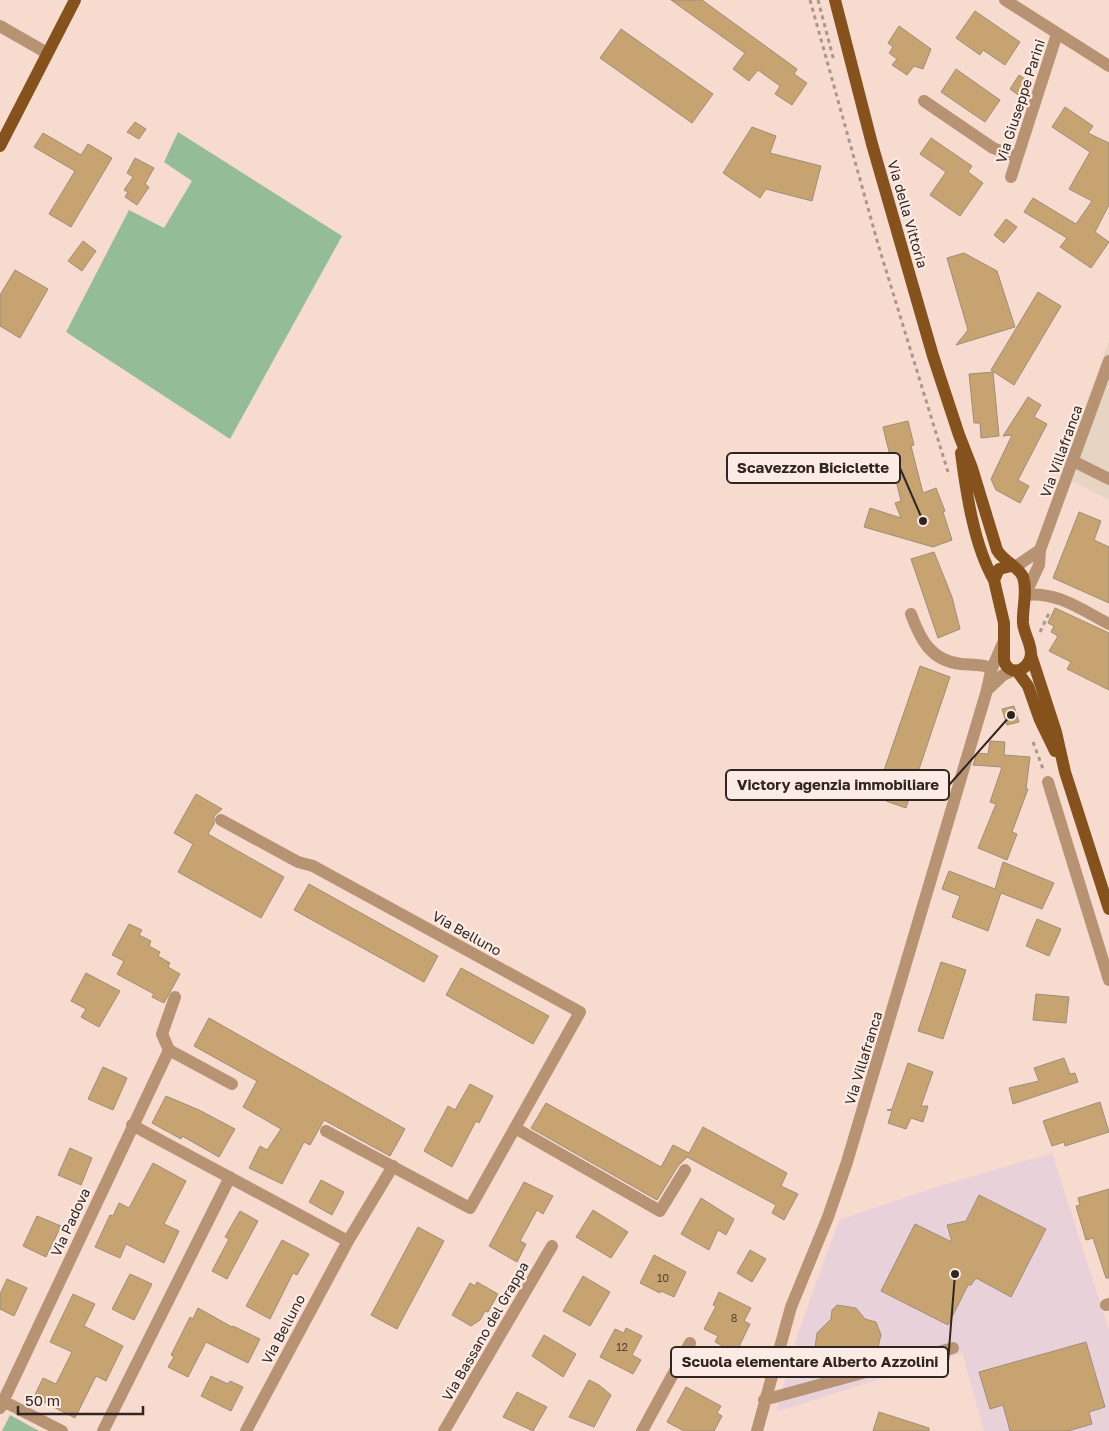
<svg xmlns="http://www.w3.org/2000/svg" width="1109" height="1431" font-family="'Golos Text',sans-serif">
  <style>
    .industrial { fill: #e7d5c4 }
    .education { fill: #e9d1da }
    .green { fill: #94bc96 }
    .building { fill: #c6a370; stroke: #9e8e79 }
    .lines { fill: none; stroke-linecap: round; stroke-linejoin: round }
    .path { stroke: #ab968d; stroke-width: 3; stroke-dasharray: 4 4; stroke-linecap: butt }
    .minor { stroke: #b79273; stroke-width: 12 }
    .major { stroke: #85521e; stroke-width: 12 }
    .labels { text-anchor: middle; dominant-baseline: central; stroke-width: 4.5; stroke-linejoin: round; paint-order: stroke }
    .number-label { font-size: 11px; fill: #564535 }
    .street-label { font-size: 14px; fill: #302621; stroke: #fcebe4 }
    .leader { fill: none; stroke: #302621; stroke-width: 2 }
    .callout-dot { fill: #302621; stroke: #fcebe4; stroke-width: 2 }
    .callout { fill: #fcebe4; stroke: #302621; stroke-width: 2 }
    .callout-label { font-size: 15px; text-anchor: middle; font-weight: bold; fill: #302621 }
  </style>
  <rect width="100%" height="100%" fill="#f7dbcf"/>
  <path class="industrial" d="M1109 341V500L1060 475Z"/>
  <path class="education" d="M1052 1153 1109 1330V1431H984L962 1353 776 1412 798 1333 839 1220 943 1185Z"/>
  <path class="green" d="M178 132 342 236 230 439 66 332 129 210 164 228 192 181 164 162Z
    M10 1415 39 1431H2Z"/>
  <path class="building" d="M671 0H702L797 69 794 74 807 83 792 105 775 94 780 86 758 70 749 81 733 69 745 53Z
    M975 11 1020 42 1005 65 983 50 980 55 956 38Z
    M899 26 931 49 923 69 914 66 907 75 892 65 897 59 889 53 893 47 888 43Z
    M621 29 713 94 692 123 600 58Z
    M956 69 1000 100 985 122 941 92Z
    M1019 75 1031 83 1025 100 1010 89Z
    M1065 107 1093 126 1088 133 1109 143V205L1095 232 1109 242 1091 268 1060 247 1067 238 1024 212 1033 198 1076 224 1092 201 1069 189 1090 152 1052 127Z
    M135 122 146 129 139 139 127 132Z
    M752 127 776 136 770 153 821 166 812 201 766 189 760 198 723 173Z
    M43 133 81 155 88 144 112 158 71 227 49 214 75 171 34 147Z
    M931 138 972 166 968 172 983 183 960 216 930 195 946 172 920 154Z
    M135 158 154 168 145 184 149 187 137 205 125 197 128 192 124 190 133 177 127 173Z
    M1006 219 1017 227 1004 243 994 235Z
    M83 241 96 251 82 271 68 261Z
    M964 253 997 271 1015 327 956 345 968 330 947 258Z
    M15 270 48 289 20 338 0 326V295Z
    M1038 292 1061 306 1014 385 991 370Z
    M993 372 999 436 981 438 980 423H974L969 374Z
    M1028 397 1041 405 1034 417 1047 424 1018 480 1029 486 1020 503 996 490 991 479 1012 435 1003 436Z
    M908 421 914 445 911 446 923 493 936 488 945 511 943 512 952 540 933 547 864 527 870 508 901 518 895 503 901 501 883 427Z
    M1079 512 1101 521 1094 540 1109 547V603L1053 578Z
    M934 552 952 597 960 629 938 638 911 559Z
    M1055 608 1109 633V690L1067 669 1071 662 1049 651 1058 636 1051 632 1054 626 1048 623Z
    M920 666 950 677 906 808 886 801 891 786 880 782Z
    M1014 706 1019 722 1007 725 1002 709Z
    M990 741 1005 742 1004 755 1030 757 1026 789H1028L1012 832 1017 834 1007 860 978 848 996 804 990 802 1002 767 973 765 977 753 988 754Z
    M196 794 222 809 214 816V824L208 834 284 877 261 918 178 872 193 844 174 833Z
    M1003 862 1054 883 1042 909 1001 893 988 931 952 917 960 896 942 889 949 871 995 889Z
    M309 884 438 956 424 982 294 910Z
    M1037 919 1061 929 1049 956 1026 946Z
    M129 924 142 930 139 935 151 941 149 946 160 952 158 956 170 963 168 967 180 974 164 1003 152 997 154 994 117 974 124 961 112 955Z
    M941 962 966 970 943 1039 918 1031Z
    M461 968 549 1016 533 1044 446 995Z
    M86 973 120 991 99 1027 81 1017 86 1009 71 1001Z
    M1036 994 1069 997 1066 1023 1033 1020Z
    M209 1018 405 1129 390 1156 324 1120 310 1145 304 1142 282 1184 249 1168 260 1146 267 1150 281 1129 243 1107 257 1081 194 1046Z
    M1064 1058 1070 1074 1075 1073 1078 1082 1013 1104 1009 1088 1039 1081 1034 1068Z
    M908 1063 933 1072 921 1106H928L923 1122 911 1118 906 1129 888 1123 892 1111 887 1110 892 1109Z
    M103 1067 127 1078 113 1110 88 1099Z
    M470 1084 493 1096 479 1123 476 1121 452 1167 424 1151 448 1106 455 1110Z
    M166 1096 199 1110 235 1129 219 1157 182 1136 181 1139 152 1123Z
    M1100 1102 1109 1132 1065 1146 1064 1142 1052 1146 1043 1121Z
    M546 1103 661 1167 673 1145 689 1153 703 1127 787 1173 781 1186 798 1194 784 1220 772 1213 776 1205 687 1157 678 1166 657 1200 531 1128Z
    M70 1148 92 1158 81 1185 58 1175Z
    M153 1163 186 1181 164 1224 179 1231 164 1263 126 1244 120 1258 95 1247 110 1215 113 1216 119 1203 129 1208Z
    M321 1180 344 1192 332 1215 309 1202Z
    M524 1182 553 1196 543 1214 537 1210 520 1241 526 1244 517 1262 489 1246Z
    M1109 1189V1278H1106L1093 1238 1086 1240 1076 1206 1080 1205 1078 1198Z
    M979 1195 1046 1229 1011 1297 976 1278 971 1285H968L948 1325 881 1291 915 1224 952 1242 947 1225 966 1221Z
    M701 1198 734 1219 726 1235 718 1230 709 1250 681 1234Z
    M593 1210 628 1232 611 1258 576 1237Z
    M240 1211 258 1221 227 1279 212 1271 229 1239 225 1237Z
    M37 1216 61 1226 46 1257 23 1246Z
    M418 1227 444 1241 397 1329 371 1315Z
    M282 1240 309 1254 297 1275 293 1273 270 1319 246 1306Z
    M750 1250 766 1259 752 1282 737 1273Z
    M654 1255 686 1272 674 1297 661 1291 660 1293 640 1283Z
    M130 1274 152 1284 134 1320 112 1309Z
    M583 1276 610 1292 590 1326 563 1311Z
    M7 1279 27 1288 14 1316 0 1309V1294Z
    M477 1282 498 1294 488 1312 485 1311 480 1320 471 1326 452 1315 470 1283 475 1286Z
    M719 1292 751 1308 744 1321 750 1324 736 1353 715 1342 718 1336 704 1329 716 1306 713 1305Z
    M73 1294 95 1304 84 1326 123 1346 106 1381 96 1376 75 1418 34 1397 43 1378 56 1384 72 1352 50 1342Z
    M837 1305 856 1308 865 1319 876 1322 881 1335 878 1347 864 1364 842 1370 832 1367 835 1357 820 1353 815 1348 817 1333 831 1319 832 1310Z
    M198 1308 232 1327 233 1326 260 1339 248 1363 206 1342 188 1377 168 1367 174 1357 171 1355 190 1317 193 1319Z
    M626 1328 642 1336 632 1355 641 1360 633 1374 600 1357 615 1329 624 1333Z
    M544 1335 576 1354 563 1377 532 1356Z
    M1086 1342 1105 1407 1089 1412 1092 1424 1068 1431H1010L1003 1405 990 1409 979 1372Z
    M211 1376 228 1384 230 1381 243 1387 231 1411 201 1396Z
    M589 1380 599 1385 611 1395 594 1427 569 1417Z
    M686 1387 721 1406 717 1413 722 1416 714 1431H684L667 1422Z
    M517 1392 547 1407 533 1431 503 1417Z
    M879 1412 929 1428V1431H873Z"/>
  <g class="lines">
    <path class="path" d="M810 0 878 244 948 472
      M818 0 834 61
      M1040 632 1050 611
      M1033 742 1043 769"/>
    <path class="minor" d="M1005 0 1109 66
      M0 26 47 53
      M924 101 993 148 1017 157
      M1011 177 1057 34
      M1073 461 1109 479
      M1015 567 1040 550
      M1025 595 1039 565 1040 550 1109 361
      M1025 595C1057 591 1082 610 1109 624
      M911 614C920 639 931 661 961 664 972 665 981 664 992 668
      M987 690 1003 675 1012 671
      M1048 782 1109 980
      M221 820 298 862 313 866 580 1012 470 1208 326 1131
      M169 1050 162 1034 175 997
      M132 1125 348 1241 246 1431
      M515 1128 660 1211 685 1170
      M348 1241 393 1166
      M1106 1305 1109 1304
      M764 1400 953 1348
      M3 1401 62 1431
      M0 1408 169 1050 232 1084
      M103 1431 230 1177
      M444 1431 552 1246
      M642 1431 690 1343
      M757 1431 791 1307 828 1217 847 1162 987 690 991 671 1002 645"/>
    <path class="major" d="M835 0 872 144 933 356 959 435 972 468 997 550C1004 562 1019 567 1023 577 1028 592 1022 608 1023 623 1024 634 1031 643 1031 654 1030 670 1010 678 1004 661V623L994 580 999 569 1011 566
      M0 146 75 0
      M961 453C966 491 974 546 994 580
      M1031 655 1056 732 1065 772 1109 909
      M1017 671 1028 686 1040 720 1055 751"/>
  </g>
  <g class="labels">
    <g class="number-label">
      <text x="663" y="1277">10</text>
      <text x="734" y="1317">8</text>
      <text x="622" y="1346">12</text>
    </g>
    <g class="street-label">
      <text transform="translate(1020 101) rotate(-72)">Via Giuseppe Parini</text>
      <text transform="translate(908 214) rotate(74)">Via della Vittoria</text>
      <text transform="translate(1061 451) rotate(-70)">Via Villafranca</text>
      <text transform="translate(467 933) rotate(29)">Via Belluno</text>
      <text transform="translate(863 1058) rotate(-73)">Via Villafranca</text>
      <text transform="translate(70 1222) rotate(-65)">Via Padova</text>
      <text transform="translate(283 1329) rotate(-62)">Via Belluno</text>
      <text transform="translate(485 1331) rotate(-60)">Via Bassano del Grappa</text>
    </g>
  </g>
  <path class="leader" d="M923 521L900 468M1011 715L949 785M955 1274L948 1362"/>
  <g class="callout-dot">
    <circle cx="923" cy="521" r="5"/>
    <circle cx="1011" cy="715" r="5"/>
    <circle cx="955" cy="1274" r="5"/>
  </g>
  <g class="callout">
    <rect x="727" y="453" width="173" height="30" rx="5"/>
    <rect x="726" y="770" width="223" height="30" rx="5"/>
    <rect x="671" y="1347" width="277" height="30" rx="5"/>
  </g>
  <g class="callout-label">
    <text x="813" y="473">Scavezzon Biciclette</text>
    <text x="838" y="790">Victory agenzia immobiliare</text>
    <text x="810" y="1367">Scuola elementare Alberto Azzolini</text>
  </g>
  <path d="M18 1406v8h125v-8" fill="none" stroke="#302621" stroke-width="2.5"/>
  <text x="25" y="1406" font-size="15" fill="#302621" stroke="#fcebe4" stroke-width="4" paint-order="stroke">50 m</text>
</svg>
